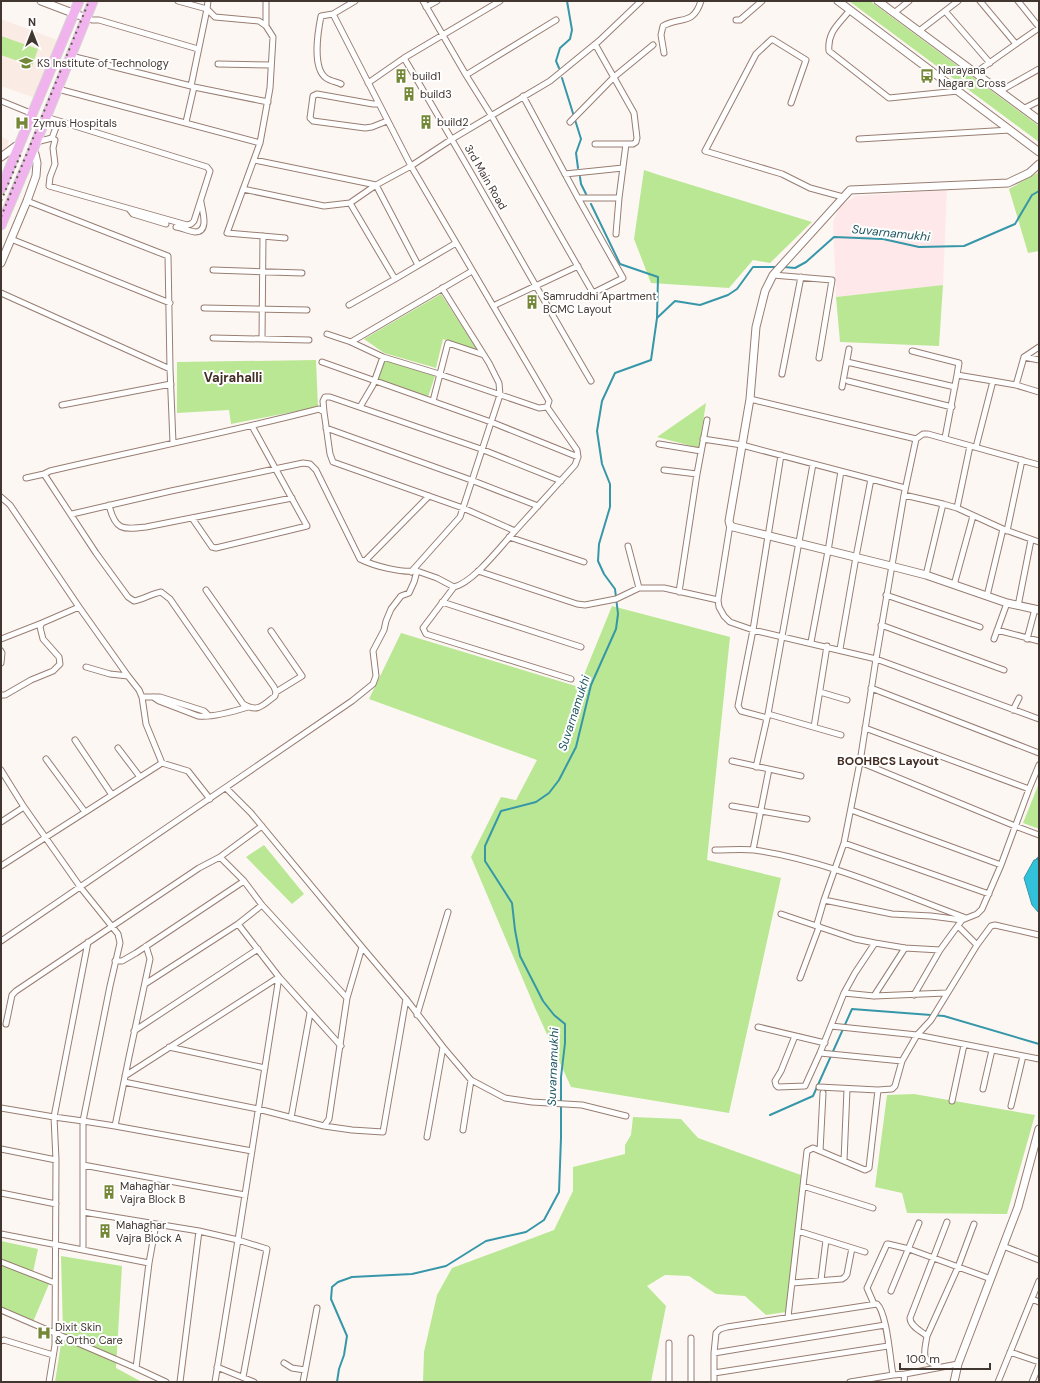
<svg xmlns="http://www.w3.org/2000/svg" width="1040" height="1383" font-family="'DM Sans',sans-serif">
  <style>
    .built { fill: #faebe4 }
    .industrial { fill: #fee8e9 }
    .green { fill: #bae793 }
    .water { fill: #31c1db; stroke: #3697a8 }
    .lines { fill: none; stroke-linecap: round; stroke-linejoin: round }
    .stream { stroke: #3697a8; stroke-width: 2 }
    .street-casing { stroke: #987e72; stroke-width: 7 }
    .secondary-casing { stroke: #987e72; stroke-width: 9 }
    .highway-casing { stroke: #d5d3d2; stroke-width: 11 }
    .street { stroke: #fff; stroke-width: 5 }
    .secondary { stroke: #fff; stroke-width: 7 }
    .highway { stroke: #f1b3ed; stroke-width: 9 }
    .rail { stroke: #635853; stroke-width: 2; stroke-dasharray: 2 4; stroke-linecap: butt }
    .labels { text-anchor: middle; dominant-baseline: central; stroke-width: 4; stroke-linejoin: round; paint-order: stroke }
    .poi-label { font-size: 11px; fill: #423631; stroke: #fff; text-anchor: start }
    .street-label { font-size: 11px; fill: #423631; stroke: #fff }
    .water-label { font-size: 12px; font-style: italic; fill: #1d5560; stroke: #fff }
    .neighbourhood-label { font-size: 12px; font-weight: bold; fill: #432d23; stroke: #fff }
    .quarter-label { font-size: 13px; font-weight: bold; fill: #432d23; stroke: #fff }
  </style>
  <rect width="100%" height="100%" fill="#fdf7f4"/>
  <path class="built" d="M1 19 60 41 38 99 1 86Z
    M1 137 9 140 7 147 1 150Z"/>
  <path class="industrial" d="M947 190 943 285 836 297 833 222 839 207 856 196Z"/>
  <path class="green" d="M849 1H870L1039 126V142Z
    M1 36 38 49 32 66 1 55Z
    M644 170 659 175 812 222 770 263 753 260 729 288 651 283 634 239Z
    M1039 172V251L1028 253 1009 189Z
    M943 285 939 346 840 342 836 297Z
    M441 294 478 351 443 339 436 368 384 353 364 339Z
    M316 360 318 407 231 424 229 410 177 413V362Z
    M385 360 435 376 428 397 378 380Z
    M706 403 699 448 657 437Z
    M612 606 730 637 707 860 781 878 729 1113 571 1087 535 1008 471 857 501 797 516 800 537 760 369 699 401 633 579 687Z
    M1039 783V829L1023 823Z
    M264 845 304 894 292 904 246 857Z
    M914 1094 1035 1115 1007 1214 907 1213 902 1193 875 1187 887 1095Z
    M633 1117 681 1119 698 1138 801 1175 786 1312 766 1315 745 1296 716 1294 689 1276 665 1275 647 1286 666 1306 651 1382H423L424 1352 437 1295 452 1268 554 1230 573 1191V1167L625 1154V1145L631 1135Z
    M1 1241 38 1249 32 1277 49 1284 33 1322 1 1308Z
    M61 1256 122 1266 116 1368 142 1382H55L63 1331Z"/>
  <path class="water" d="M1039 859V913L1032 905 1024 878 1034 860Z"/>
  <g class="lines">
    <path class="stream" d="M559 68 556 61 560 48 570 39 572 30 567 1
      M562 78 581 139 576 153 578 168
      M580 177 581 184 586 194
      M591 204 620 264 658 277 657 318
      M784 267 795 268 806 262 834 237 883 239 919 247 964 246 1015 224 1032 195 1039 191
      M1037 859 1039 857
      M770 1115 813 1096 852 1009 944 1016 1039 1044
      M337 1382 339 1369 344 1355 347 1336 331 1299 332 1287 338 1282 352 1277 412 1274 446 1266 486 1241 526 1232 544 1220 559 1192 561 1138V1077L565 1043V1024L554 1015 543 1001 520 956 515 930 512 903 485 861V846L501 811 536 802 549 793 559 780 576 747 591 685 616 629 618 614 615 589 604 574 598 561 599 544 610 507V484L602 464 597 431 602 401 615 373 651 360 657 318 675 301 700 305 728 295 737 289 753 267H777"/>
    <defs>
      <path id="street" d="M178 1 207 9 208 1
        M423 1 466 75 491 115 593 293 623 278 578 198 523 96
        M1018 1 1039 27
        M426 7 437 1
        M207 9 215 17 259 21 266 26 273 37 270 88 260 143
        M850 10C839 24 827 32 829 51L889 98 958 91
        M945 11 990 63
        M894 13 909 1
        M86 18 92 20H99L198 49
        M736 20H740L762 1
        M266 26V1
        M919 31 958 1
        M595 44 634 113 637 138 636 142 633 144H595
        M1016 44 1039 28
        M664 53 661 35 663 26C681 16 693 26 701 1
        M71 56 191 86 207 9
        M404 58C468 165 528 274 591 381
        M218 64 271 65
        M975 73 1016 44 980 1
        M466 75 556 20
        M368 83 404 58 500 1
        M341 84C337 82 330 81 326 78 312 68 318 31 321 16L333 14 355 1
        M191 86 194 87 268 102
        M58 89 260 143 227 233 285 238
        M1000 91 1039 69
        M1 101 33 114
        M791 103 806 60 772 39 756 54 705 151 782 174 810 188 843 197
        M379 104H373L317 94 313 96 310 118 313 121 365 128 372 127 387 121
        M1023 109 1039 101
        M46 117 207 167 210 171 194 221 191 224 187 225 49 186 50 177 55 164 53 148 55 140 52 138
        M186 122 194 87
        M570 122 614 77 653 45
        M52 138 58 122
        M859 139 1010 130
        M36 142 52 138
        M254 160 376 185 418 265
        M565 174 623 168
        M243 189 324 206 350 203 376 185 411 166 452 139 550 81 599 41 641 1
        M578 198H619L626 144
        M27 201 168 256 170 369 173 443
        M350 203 395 279
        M129 209 133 214 166 224
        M176 227C182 228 189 231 195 232 210 232 202 210 201 202
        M616 234 619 198
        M11 239 170 303
        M213 270 302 273
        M773 275 832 280 819 358
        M1 293 170 369
        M349 305 395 279 456 243
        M493 306 578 266
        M204 308 307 310
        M327 334 351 342 383 357 439 374 539 408 547 407
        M213 338 309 340
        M262 339 263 236
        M351 342 472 271
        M1039 347 1024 357 1016 385 1039 392
        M912 351 959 363 957 375
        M1024 357 1039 360
        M322 362 491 422 578 457
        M847 362 955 387
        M782 374 801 277
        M848 381 952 407
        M842 387 849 349
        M750 399 916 439
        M433 401 448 343 484 355
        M62 405 171 384
        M360 407 373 385 383 357
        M324 412 323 401 325 397H330L481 449 561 481
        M326 428 471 480 538 506
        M945 438 957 375 993 381
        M703 439 742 445 905 488
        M659 444 701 451
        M976 447 993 381 1016 385
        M664 470 697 474
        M26 478 44 474
        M904 495 943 504 957 508 1003 529 1039 542
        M1 497 10 505 79 607 128 676 139 690 142 697 146 724 162 763 188 771 210 799
        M109 505C115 530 122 530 146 527L292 498
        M957 508 970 446
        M192 518 212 547 216 548 307 526 252 426
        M730 525 718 600 719 607 724 616 730 622 753 630 876 659 904 495 916 439 923 434H928L1039 465
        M1007 531 1022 460
        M509 537 584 562
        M628 546 639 588
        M365 561 429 496
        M417 571 437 578 454 587C474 582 500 547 515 531
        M478 571 577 604 585 605 616 599 639 588H664L718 600
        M411 572 460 517 500 395 499 383 489 363 442 288
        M926 575 943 504
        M954 585 973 516
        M454 587 423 628 426 634 571 679
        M206 590 274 687 276 692 275 696C263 705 258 713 243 704L170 599 161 592C151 594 144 599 134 601L128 597 96 553 44 474 50 471C139 450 230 432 319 409L324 412 330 454 333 462 463 508 515 531 575 465 578 457 577 450 547 407 549 401 411 166 333 14
        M679 592 697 474 707 420
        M886 595 980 627
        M987 596 1003 529
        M442 602 581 647
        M1018 606 1031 540
        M881 625 1004 670
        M997 630 1039 641
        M271 631 302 676 276 692
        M1 639 42 623
        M994 639 1007 603
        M1027 639 1035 609
        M811 642 828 551 841 471
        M840 649 856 557 871 479
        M1 651 2 653 1 663
        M86 667 110 674 128 676
        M871 688 1039 753
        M820 692 847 700
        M1 695H5L31 680 53 671 60 664 59 657 43 639 40 627 42 623 79 607
        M142 697H160L204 711 208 715
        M153 697 159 701 198 716C211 718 235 711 248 707
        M1013 710 1019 698
        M768 714 841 735
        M767 718 741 711 738 706 753 630 781 455
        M814 727 827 646
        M865 728 1029 789 1039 765
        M75 740 112 795
        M118 748 140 777
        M46 759 85 812
        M732 761 801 776
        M860 762 1015 826 1039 835
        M756 767 768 714 813 464
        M1 770 24 807 81 888 118 934 120 943 110 986 83 1121 54 1117 88 942
        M732 806 807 819
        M851 810 1001 865
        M1 822 24 807
        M844 843 989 894
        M715 850C728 850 742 849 754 850 826 860 898 893 966 918
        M753 850 769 769
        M220 857 262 826
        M1 866 162 763
        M824 900 892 914 931 916 962 920
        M781 914 855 939 875 943
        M238 924 262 905
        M958 926 977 945
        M1 941 352 701 373 684 376 676 373 651 384 630 386 621 391 609 401 596 409 593 414 582 417 571C401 573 374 566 360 559L316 470 310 464 303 463 171 491 72 514
        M146 946 150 959 129 1057 115 1126 83 1121V1250L149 1263 136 1368 166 1382
        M362 947 406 999 443 1047 427 1137
        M115 961H122L136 953 244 881
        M800 978 819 927 817 924 824 900 844 843 860 762 876 659 1039 719
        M145 984 238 924 279 977 245 1195
        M844 993 855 973 875 943 905 948 940 950 962 920 977 914 982 909 1001 865 1029 789
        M914 995 940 950
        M874 996 905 948
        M417 1015 448 912
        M6 1024 12 995 16 991 199 868 220 857 244 881 262 905 347 998 362 947 251 813 226 788
        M831 1026 917 1035 1039 1059
        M758 1027 825 1043
        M134 1031 258 949
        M795 1036 781 1071 775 1081 776 1085 778 1087 805 1086 820 1053 844 993 874 996 946 993
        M169 1047 265 1068
        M443 1047 471 1080 505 1098 532 1102 582 1105 626 1116
        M820 1053 902 1061
        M125 1076 279 977 341 1046
        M124 1082 258 1109 324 1126 329 1119 347 998
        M819 1087 878 1090
        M983 1089 992 1050
        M952 1101 964 1045
        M1011 1106 1023 1056
        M1 1108 54 1117 56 1160 55 1345 49 1382
        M291 1118 310 1013
        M115 1126 252 1151
        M324 1126 352 1130 383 1132 406 999
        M463 1130 471 1080
        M1 1149 56 1160
        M820 1151 823 1093
        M844 1161 847 1089
        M83 1165 245 1195 238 1240 267 1249 243 1377
        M803 1186 873 1208
        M1 1193 56 1204
        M83 1212 199 1231 180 1382
        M199 1231 238 1240 215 1382
        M798 1231 865 1252
        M1 1234 83 1250
        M1003 1246 1039 1260
        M1 1262 55 1283
        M149 1263 156 1224
        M821 1280 826 1240
        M792 1283 842 1279 845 1277 847 1274 852 1248
        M891 1291 919 1223
        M1032 1299 1039 1302
        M874 1304 867 1288 887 1244H888L909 1249 991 1279
        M1 1310 136 1368
        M788 1317 807 1151 813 1148 865 1170 869 1168 878 1090 892 1089 895 1086 902 1061 917 1035 931 1020 977 945 991 926 995 925 1039 935
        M927 1336 958 1267 974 1224
        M1 1341 4 1340 53 1355
        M669 1343V1382
        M1010 1352 1039 1362
        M714 1353 885 1325
        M284 1363 292 1368 305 1370
        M217 1367 254 1382
        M940 1367C920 1360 924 1354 927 1336 921 1331 910 1326 910 1318L947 1222
        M714 1373 888 1346
        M303 1382 317 1308
        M691 1382V1338
        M714 1382V1353L716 1333 720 1329 727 1327 877 1304C887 1313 890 1359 893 1375L905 1374
        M850 1382 893 1375
        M904 1382 905 1374 958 1364
        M998 1382 1039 1281
        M1032 1382 1039 1365"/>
      <path id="secondary" d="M41 1 86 18
        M838 1 1039 152
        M878 1 1039 120
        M1 157 16 146H19
        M1039 164 1029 173 1008 183 850 190 773 275 765 291 756 327 750 399 729 521 730 525 733 527 891 566 926 575 1007 603 1039 610
        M1 263 27 201 36 176 37 163 35 154 32 152
        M954 1382 958 1364 1018 1207 1039 1129"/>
      <path id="highway" d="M1 189 79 1
        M1 225 32 152 93 1"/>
    </defs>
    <use href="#street" class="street-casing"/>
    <use href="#secondary" class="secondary-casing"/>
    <use href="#highway" class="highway-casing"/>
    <use href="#street" class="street"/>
    <use href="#secondary" class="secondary"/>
    <use href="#highway" class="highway"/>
    <path class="rail" d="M1 201 22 151
      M1 217 89 1"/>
  </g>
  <defs>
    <symbol id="university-bare" viewBox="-9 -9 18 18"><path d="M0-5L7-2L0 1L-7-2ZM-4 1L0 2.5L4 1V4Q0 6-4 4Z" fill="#748737" stroke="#fff" stroke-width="2.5" paint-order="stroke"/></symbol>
    <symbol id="building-bare" viewBox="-9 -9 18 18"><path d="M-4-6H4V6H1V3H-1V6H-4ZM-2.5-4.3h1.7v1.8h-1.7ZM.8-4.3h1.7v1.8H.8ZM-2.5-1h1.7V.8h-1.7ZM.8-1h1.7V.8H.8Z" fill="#748737" stroke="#fff" stroke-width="2.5" paint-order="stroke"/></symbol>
    <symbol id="bus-bare" viewBox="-9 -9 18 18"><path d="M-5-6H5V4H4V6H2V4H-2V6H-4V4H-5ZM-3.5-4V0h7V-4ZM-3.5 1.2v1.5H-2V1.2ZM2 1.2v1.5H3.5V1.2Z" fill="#748737" stroke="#fff" stroke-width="2.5" paint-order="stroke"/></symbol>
    <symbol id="hospital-bare" viewBox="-9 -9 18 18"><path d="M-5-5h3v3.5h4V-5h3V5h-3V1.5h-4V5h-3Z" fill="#748737" stroke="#fff" stroke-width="2.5" paint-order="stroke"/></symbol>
  </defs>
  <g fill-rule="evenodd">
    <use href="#university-bare" x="16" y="53" width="20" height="20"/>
    <use href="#building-bare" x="391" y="66" width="20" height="20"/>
    <use href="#bus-bare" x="917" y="66" width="20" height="20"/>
    <use href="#building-bare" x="399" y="84" width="20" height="20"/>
    <use href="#building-bare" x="416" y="112" width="20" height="20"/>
    <use href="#hospital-bare" x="12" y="113" width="20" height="20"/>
    <use href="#building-bare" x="522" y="292" width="20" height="20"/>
    <use href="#building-bare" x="99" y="1182" width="20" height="20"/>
    <use href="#building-bare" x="95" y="1221" width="20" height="20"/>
    <use href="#hospital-bare" x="34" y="1323" width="20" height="20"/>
  </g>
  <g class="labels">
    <g class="poi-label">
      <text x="37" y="63">KS Institute of Technology</text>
      <text x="938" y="70">Narayana<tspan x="938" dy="13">Nagara Cross</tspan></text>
      <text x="412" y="76">build1</text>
      <text x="420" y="94">build3</text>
      <text x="437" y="122">build2</text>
      <text x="33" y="123">Zymus Hospitals</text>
      <text x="543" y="296">Samruddhi Apartment<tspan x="543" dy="13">BCMC Layout</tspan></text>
      <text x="120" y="1186">Mahaghar<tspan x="120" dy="13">Vajra Block B</tspan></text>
      <text x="116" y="1225">Mahaghar<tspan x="116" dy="13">Vajra Block A</tspan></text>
      <text x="55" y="1327">Dixit Skin<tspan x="55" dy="13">&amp; Ortho Care</tspan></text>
    </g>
    <g class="street-label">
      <text transform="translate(486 177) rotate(60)">3rd Main Road</text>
    </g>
    <g class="water-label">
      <text transform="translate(891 233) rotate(6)">Suvarnamukhi</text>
      <text transform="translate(574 713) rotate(-72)">Suvarnamukhi</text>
      <text transform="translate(553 1067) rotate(-88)">Suvarnamukhi</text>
    </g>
    <g class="neighbourhood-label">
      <text x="888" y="761">BOOHBCS Layout</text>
    </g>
    <g class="quarter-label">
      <text x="233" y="377">Vajrahalli</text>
    </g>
  </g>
  <rect width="1040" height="1383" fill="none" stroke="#423631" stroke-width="4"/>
  <g transform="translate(32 32)" stroke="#ffffff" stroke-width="3" paint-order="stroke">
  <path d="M0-3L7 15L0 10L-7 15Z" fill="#423631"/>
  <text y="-6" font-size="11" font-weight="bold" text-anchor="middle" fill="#423631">N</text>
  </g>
  <path d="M900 1363v6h90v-6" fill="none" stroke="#423631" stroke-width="2"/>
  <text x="906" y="1363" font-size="12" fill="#423631" stroke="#ffffff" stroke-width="3" paint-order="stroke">100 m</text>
</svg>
